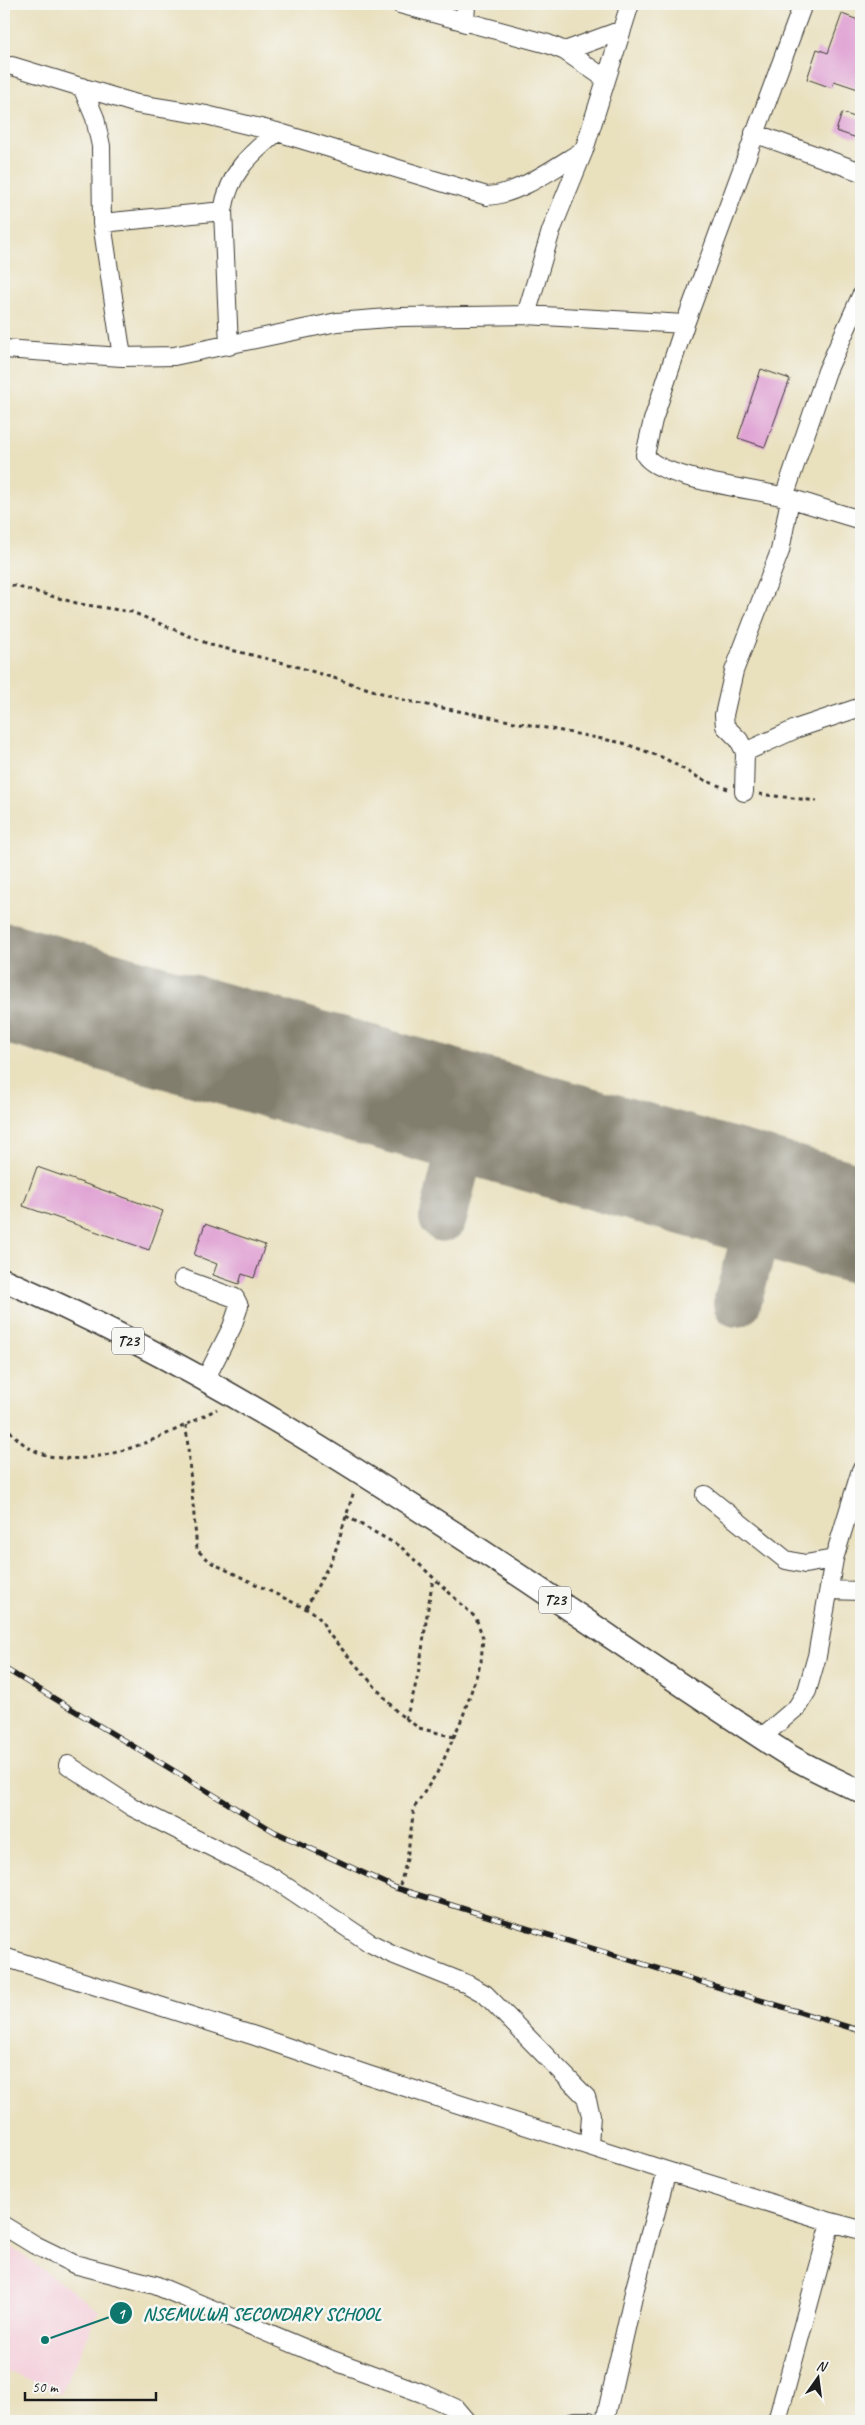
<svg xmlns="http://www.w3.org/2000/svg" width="865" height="2425" font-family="Caveat,sans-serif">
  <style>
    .built { fill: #f4cfdc }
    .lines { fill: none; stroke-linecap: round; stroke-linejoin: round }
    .taxiway { stroke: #827e6d; stroke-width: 48 }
    .runway { stroke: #827e6d; stroke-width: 119 }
    .building { fill: #e0a3d4 }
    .minor-casing { stroke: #3b3934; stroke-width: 20 }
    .major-casing { stroke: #3b3934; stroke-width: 25 }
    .path { stroke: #3b3934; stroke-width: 3; stroke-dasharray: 4 4; stroke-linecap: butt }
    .minor { stroke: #fff; stroke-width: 18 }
    .major { stroke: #fff; stroke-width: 22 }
    .rail-casing { stroke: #1c1c1c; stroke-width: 5.5 }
    .rail { stroke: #f6f6f2; stroke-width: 4; stroke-dasharray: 11; stroke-linecap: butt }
    .labels { text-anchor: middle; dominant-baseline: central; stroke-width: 5; stroke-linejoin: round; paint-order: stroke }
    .shield { fill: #f6f6f2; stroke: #5d5d5c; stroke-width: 1 }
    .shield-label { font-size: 16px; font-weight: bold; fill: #1c1c1c }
    .leader { fill: none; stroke: #0f766e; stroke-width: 2 }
    .callout-dot { fill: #0f766e; stroke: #f6f6f2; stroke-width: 2 }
    .mark-label { font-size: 15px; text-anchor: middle; font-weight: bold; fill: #fff }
    .callout-label { font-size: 19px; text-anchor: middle; font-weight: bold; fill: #0f766e; stroke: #f6f6f2; stroke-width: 5; stroke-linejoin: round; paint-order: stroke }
  </style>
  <rect width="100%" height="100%" fill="#f6f6f2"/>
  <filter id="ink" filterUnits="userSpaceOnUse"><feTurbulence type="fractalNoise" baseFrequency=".02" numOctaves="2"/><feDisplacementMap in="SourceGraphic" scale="10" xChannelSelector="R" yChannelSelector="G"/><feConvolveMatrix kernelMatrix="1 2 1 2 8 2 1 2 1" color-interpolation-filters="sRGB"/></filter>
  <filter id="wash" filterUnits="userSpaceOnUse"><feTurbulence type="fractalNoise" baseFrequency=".0096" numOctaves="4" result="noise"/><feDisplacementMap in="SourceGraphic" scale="20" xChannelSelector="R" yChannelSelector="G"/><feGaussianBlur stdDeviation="1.12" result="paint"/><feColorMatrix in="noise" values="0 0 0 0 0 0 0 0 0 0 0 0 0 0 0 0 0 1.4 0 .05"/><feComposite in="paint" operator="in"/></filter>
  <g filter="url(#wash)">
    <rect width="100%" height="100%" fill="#e9e0be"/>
    <path class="built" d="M4 2242 99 2310 61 2394 4 2370Z"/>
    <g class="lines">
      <path class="taxiway" d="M443 1218 469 1114
        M737 1303 766 1198"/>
      <path class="runway" d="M4 982 861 1225"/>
    </g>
    <g id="blocks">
      <path class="building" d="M842 14 861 21V90L834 81 832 88 807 79 817 49 828 53Z
        M842 113 861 119 857 138 836 131Z
        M761 369 790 379 765 447 738 438Z
        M37 1167 163 1211 149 1250 23 1206Z
        M205 1224 265 1245 254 1278 242 1274 239 1284 213 1275 217 1264 194 1255Z"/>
    </g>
  </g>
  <g filter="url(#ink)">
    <use href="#blocks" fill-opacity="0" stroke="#3b3934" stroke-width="1"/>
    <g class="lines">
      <defs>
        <path id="minor" d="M400 4 548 44 565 51 606 79
          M803 4 685 324 653 420 645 455C659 479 755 489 785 497 810 504 836 513 861 520
          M465 23 466 4
          M565 51 622 30
          M12 66 137 104 206 115 277 132 487 196C518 195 557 166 584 150
          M82 87 95 118 101 146 102 223 122 357
          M754 133 861 172
          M102 223 223 211
          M526 315 551 231 584 150 630 4
          M229 346 223 211C229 173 249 155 277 132
          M4 349 122 357 174 356 337 322 401 317 526 315 685 324
          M784 497 827 371 861 296
          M745 752 798 728 861 707
          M744 792 745 752 739 740 725 726 724 715 734 671 780 551 790 499
          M183 1279 235 1298 239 1306 232 1327 205 1380
          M705 1495 786 1560 805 1564 834 1559
          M829 1590 861 1591
          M762 1737 797 1707 807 1691 817 1656 834 1559 861 1470
          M68 1765 132 1807 273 1878 370 1943 392 1954 467 1984 485 1994 586 2097 591 2115 589 2145
          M4 1957 255 2036 368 2075 667 2171 831 2222 861 2230
          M4 2226 35 2245 74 2264 155 2285 332 2360 422 2393 455 2408 466 2421
          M574 2421H589
          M605 2421 635 2288 667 2171
          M777 2421 831 2222"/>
        <path id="major" d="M4 1280C196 1363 373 1478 547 1594 626 1647 705 1702 785 1753 809 1768 836 1779 861 1792"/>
      </defs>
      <use href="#minor" class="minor-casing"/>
      <use href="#major" class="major-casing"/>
      <path class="path" d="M4 583 80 604 132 612 211 645 292 665 407 701 623 743 664 758 701 779 728 789
        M759 794 817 801
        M4 1425C13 1434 21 1444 33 1450 87 1477 169 1434 217 1409
        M186 1425 197 1550 212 1563 313 1612 322 1621 327 1632 398 1713 419 1728 454 1737
        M346 1516 401 1547 476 1618 483 1638 481 1662 463 1716 440 1768 414 1808 407 1859 400 1885
        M306 1608 334 1555 354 1491
        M405 1719C423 1674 423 1627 433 1580"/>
      <use href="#minor" class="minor"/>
      <use href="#major" class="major"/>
      <defs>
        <path id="rail" d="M4 1668 275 1832 396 1888 861 2031"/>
      </defs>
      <use href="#rail" class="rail-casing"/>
      <use href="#rail" class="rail"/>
    </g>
  </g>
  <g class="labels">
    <g class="shield">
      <rect x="112" y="1327.5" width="32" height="27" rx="4"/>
      <rect x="539" y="1586.5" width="32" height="27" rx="4"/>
    </g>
    <g class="shield-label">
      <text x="128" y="1341">T23</text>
      <text x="555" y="1600">T23</text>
    </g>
  </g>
  <path class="leader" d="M45 2340L121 2313"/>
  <g class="callout-dot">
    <circle cx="45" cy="2340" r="5"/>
    <circle cx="121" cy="2313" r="12"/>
  </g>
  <g class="mark-label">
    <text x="121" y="2319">1</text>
  </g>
  <g class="callout-label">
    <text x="262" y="2320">NSEMULWA SECONDARY SCHOOL</text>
  </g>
  <rect width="865" height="2425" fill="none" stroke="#f6f6f2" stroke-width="20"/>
  <g transform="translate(818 2378) rotate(14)" stroke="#f6f6f2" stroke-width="4" paint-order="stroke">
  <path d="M0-4L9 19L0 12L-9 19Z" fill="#1c1c1c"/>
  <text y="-8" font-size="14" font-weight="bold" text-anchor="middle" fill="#1c1c1c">N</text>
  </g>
  <path d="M25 2392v8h131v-8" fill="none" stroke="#1c1c1c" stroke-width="2.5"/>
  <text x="32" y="2392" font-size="15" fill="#1c1c1c" stroke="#f6f6f2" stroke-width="4" paint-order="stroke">50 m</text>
</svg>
